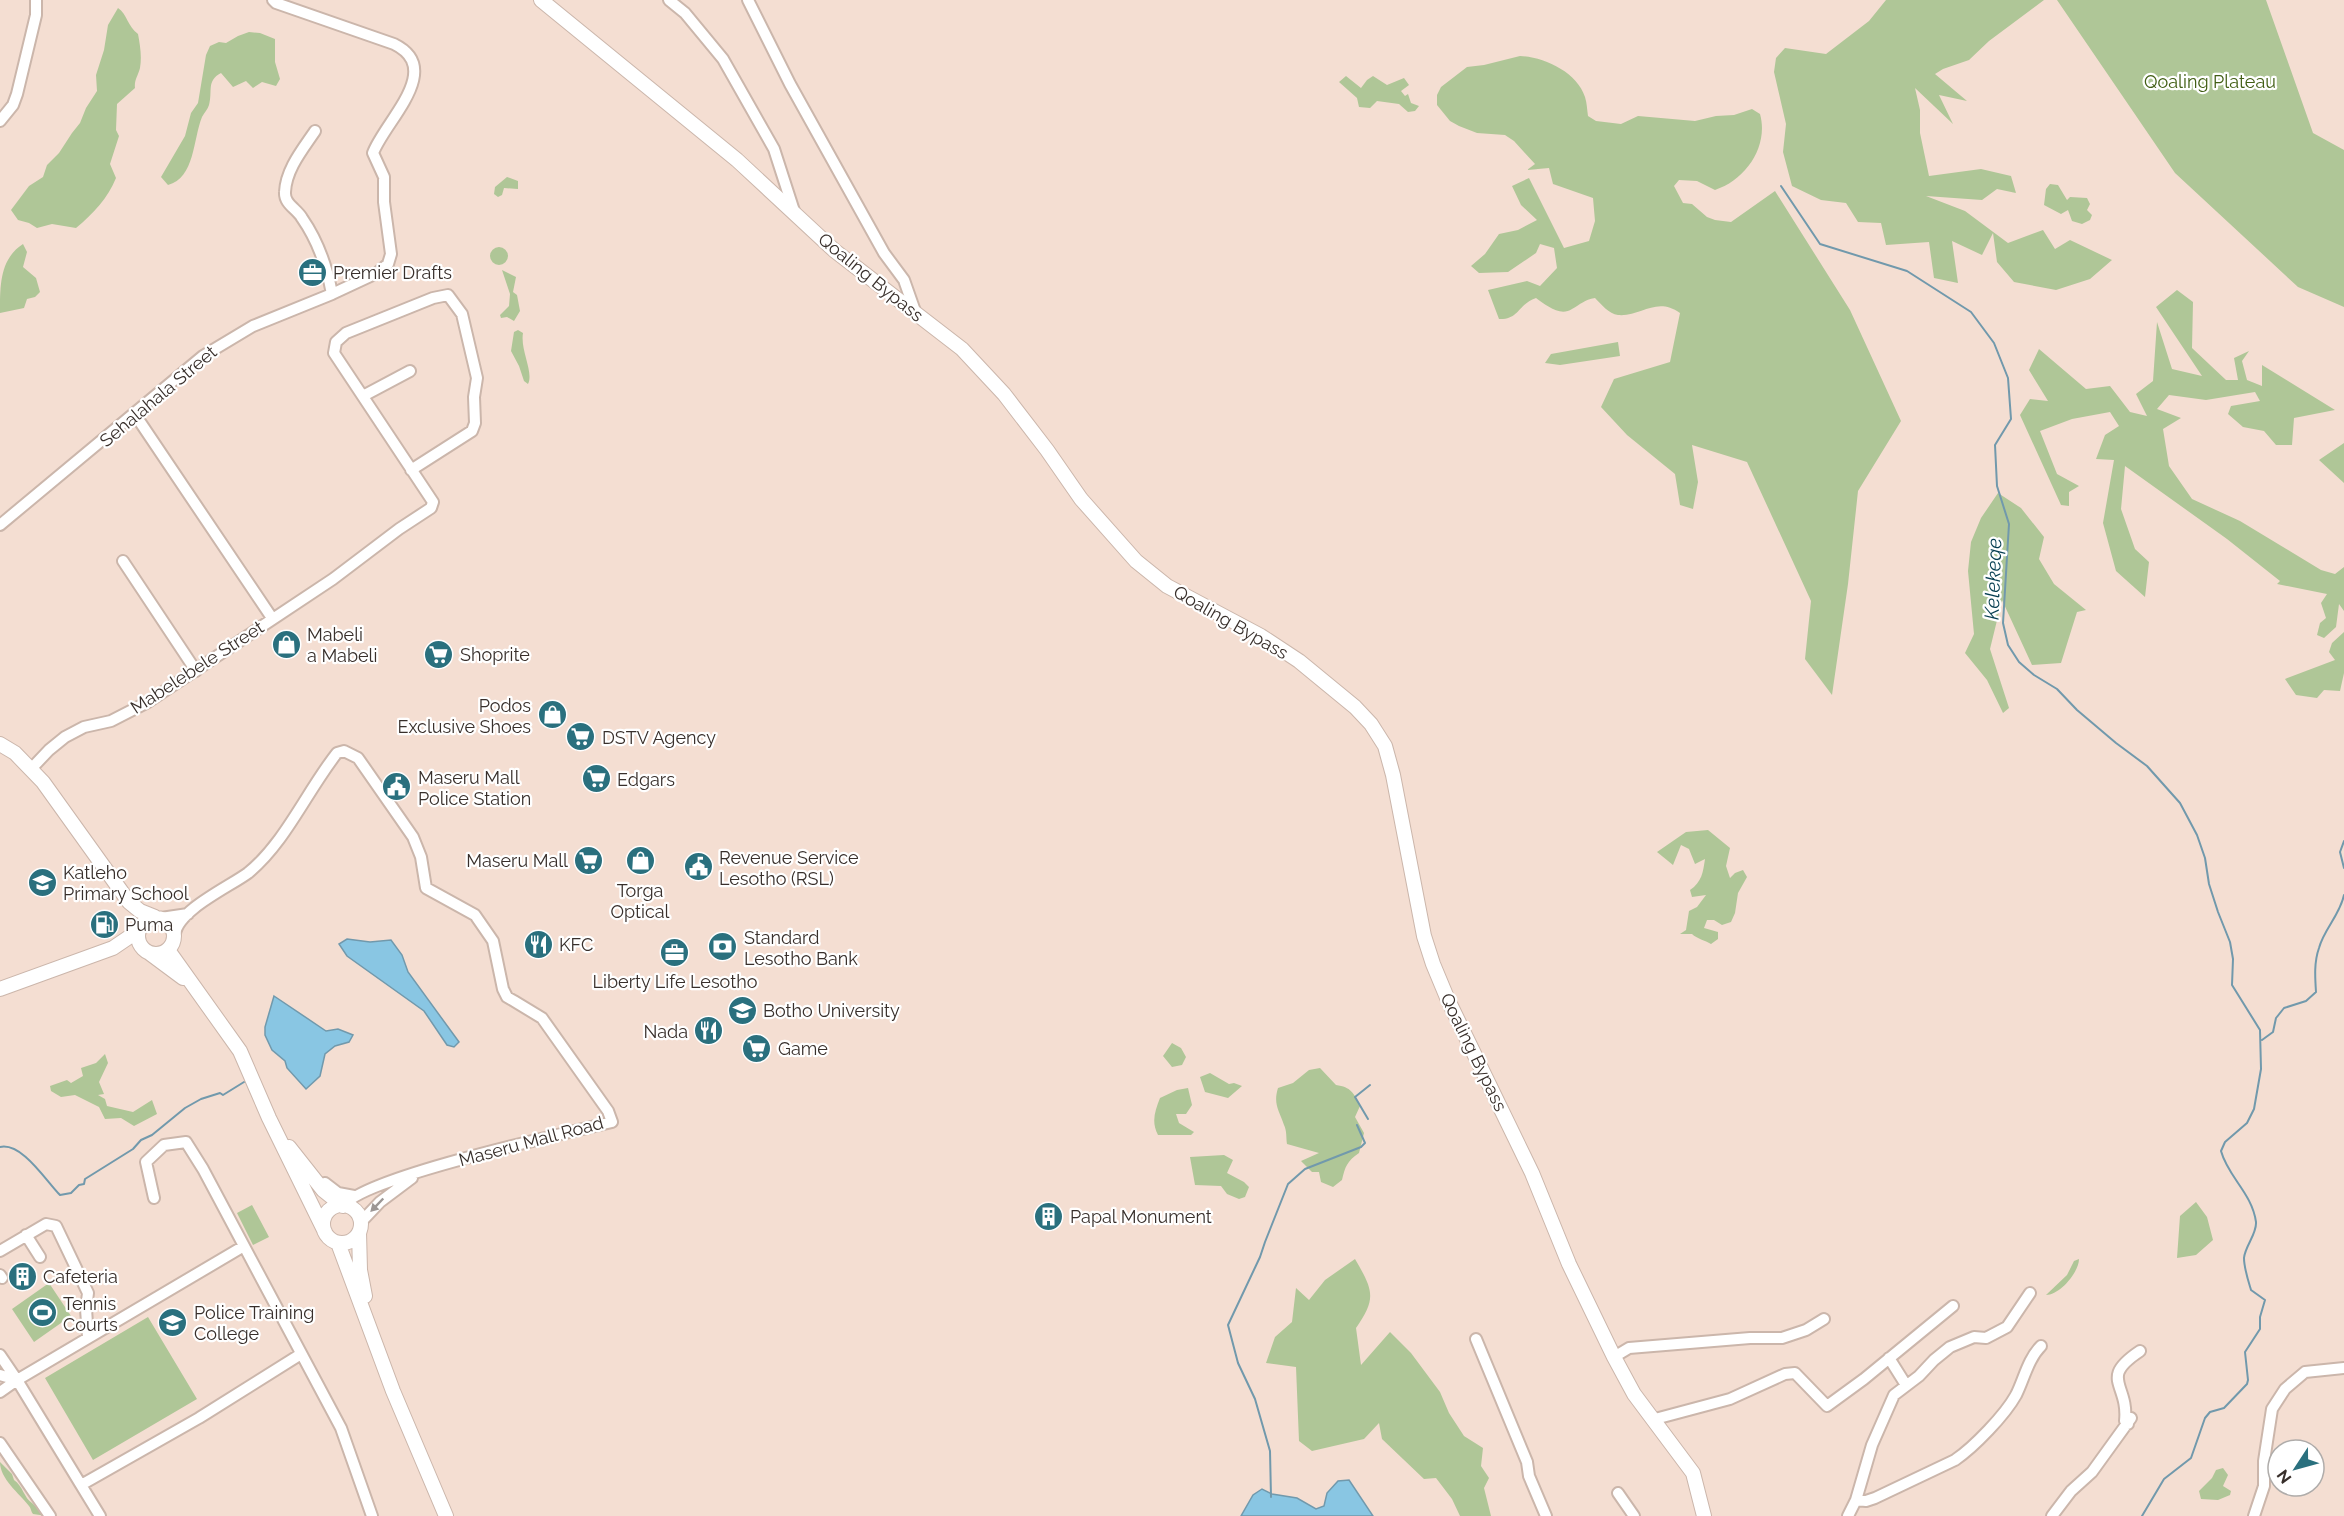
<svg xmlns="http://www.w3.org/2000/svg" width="2344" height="1516" font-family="Raleway,sans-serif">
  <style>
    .green { fill: #afc697 }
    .water { fill: #89c6e3; stroke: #7199ac; stroke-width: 1.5 }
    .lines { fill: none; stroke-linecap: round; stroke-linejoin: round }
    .stream { stroke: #7199ac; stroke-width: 2 }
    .minor-casing { stroke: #cbb6ab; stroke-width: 14 }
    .major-casing { stroke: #cbb6ab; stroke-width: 16 }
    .minor { stroke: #fff; stroke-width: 10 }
    .major { stroke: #fff; stroke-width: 14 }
    .oneway { fill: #9c9795 }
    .labels { text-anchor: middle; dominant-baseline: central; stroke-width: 4.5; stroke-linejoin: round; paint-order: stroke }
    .park-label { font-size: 18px; fill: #415e14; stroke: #fff }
    .poi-label { font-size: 18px; fill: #382f2b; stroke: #fff; text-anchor: start }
    .street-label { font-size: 18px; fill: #382f2b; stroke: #fff }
    .water-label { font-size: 20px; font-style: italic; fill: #063e51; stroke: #fff }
  </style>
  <rect width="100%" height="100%" fill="#f4ded2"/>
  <path class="green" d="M1886 0H2044L1989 41 1969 60 1943 69 1935 74 1967 101 1939 95 1953 124 1915 88 1920 110V133L1929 176 1981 169 2011 176 2016 193 1997 189 1982 200 1926 196 1965 211 2008 243 2043 230 2055 249 2070 240 2112 260 2090 279 2056 290 2014 282 1997 262 1993 233 1982 255 1952 241 1958 283 1934 278 1929 242 1886 245 1881 223 1858 222 1846 203 1821 200 1792 186 1783 152 1786 124 1774 72 1776 58 1785 48 1826 54 1869 21Z
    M2057 0H2266L2313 133 2344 150V307L2298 287 2175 173Z
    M118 8C127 14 128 27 138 34 140 45 142 56 140 68 138 76 134 80 135 88L117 104 116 130 119 136 110 164 116 178C108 198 93 214 76 228L52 224 37 228 29 223 18 220 11 210 29 186 43 177 47 165 59 153 72 133 80 123 86 108 97 91 96 75 104 50 108 25Z
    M249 32 260 33 275 39V62L280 79 276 86 262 82 253 88 246 81 233 87 221 73C206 81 213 91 209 105 208 109 204 113 202 117 193 139 195 178 168 185L161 177 185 136 191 113 198 103 206 55 210 46 219 42 226 43 238 36Z
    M1520 56C1544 57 1577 72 1585 97 1587 103 1587 110 1588 116L1596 121 1621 124 1638 116 1695 121 1716 116 1734 115 1752 109 1760 114C1769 146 1746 180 1715 190L1697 181 1679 180 1674 186 1683 203 1692 204 1707 217 1715 220 1731 222 1775 191 1850 310 1901 421 1858 491 1848 584 1832 695 1805 659 1811 601 1747 462 1692 445 1698 482 1693 509 1680 505 1675 474 1627 435 1601 407 1614 379 1670 362 1680 313C1656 296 1641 317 1618 315 1609 314 1601 304 1595 298 1584 300 1581 304 1572 309 1560 317 1546 305 1536 298 1518 304 1519 320 1499 319L1488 290 1527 281 1540 286 1557 268 1554 248 1540 244 1536 253 1508 272 1479 273 1471 266 1485 254 1499 234 1518 230 1537 220 1521 205 1512 186 1529 178 1564 248 1589 241 1595 221 1593 198 1553 184 1549 168 1527 170 1535 164 1514 141 1505 135 1477 133 1459 126 1450 121 1437 105V95L1441 87 1467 67 1484 65Z
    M1346 76 1361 88 1367 80 1373 76 1387 85 1404 78 1409 85 1401 91 1405 96 1408 94 1411 103 1419 106 1415 111 1408 112 1399 104 1377 101 1370 108 1359 107 1357 98 1339 82Z
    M507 177 518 181V189L504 188 502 195 498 197 494 194 495 187Z
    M2050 184 2058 185 2067 200 2070 197 2087 198 2090 204 2087 210 2092 215 2090 220 2082 224 2072 221 2068 210 2061 214 2044 205 2046 189Z
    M23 244 27 252 23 267 36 278 40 292 35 297 27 299 24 308 0 313C0 284 0 259 23 244Z
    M490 256a9 9 0 1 1 18 0a9 9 0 1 1-18 0Z
    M502 270 516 277 513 292 517 295 520 311 514 321 507 317 501 318 500 315 509 306 510 294Z
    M2177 290 2193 302 2192 348 2226 380H2238L2234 358 2249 351 2242 361 2247 380 2262 386V365L2335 410 2294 418 2292 445H2276L2264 431 2243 427 2228 414 2231 406 2260 401 2255 392 2206 400 2169 395 2157 409 2181 418 2163 429 2169 466 2192 499 2240 521 2321 570 2335 574 2344 567V611L2339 604 2336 627 2324 638 2317 635 2320 623 2326 618 2321 603 2327 594 2277 584 2280 581 2227 539 2125 466 2121 509 2135 549 2149 562 2145 597 2116 571 2103 523 2114 460 2096 459 2105 435 2119 426 2110 412 2072 419 2040 431 2057 474 2079 486 2069 492V506L2061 505 2020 415 2030 399 2048 401 2029 370 2039 349 2086 389 2110 386 2130 412 2147 416 2136 394 2153 381 2157 322 2172 369 2202 376 2156 307Z
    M518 330 523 333C520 350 534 372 528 384L524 381 519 366 511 351 514 332Z
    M1618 342 1620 356 1560 365 1545 363 1551 354Z
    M2344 443V483L2319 460Z
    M1998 493 2021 508 2044 537 2039 559 2054 584 2086 610 2077 612 2061 663 2032 665 2002 600 1990 649 2009 708 2003 713 1987 680 1965 653 1974 634 1968 571 1971 542 1981 518Z
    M2344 632V673L2340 691 2324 690 2317 698 2296 695 2285 679 2335 660 2329 652 2332 643Z
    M1708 830 1730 848 1726 866 1730 878 1735 873 1743 870 1747 877 1738 893 1735 913 1731 922 1722 925 1714 920H1707L1704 928 1718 932V939L1711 944C1705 940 1697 939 1692 934H1680L1686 930 1689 911 1697 907 1706 895 1692 897 1690 890C1702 882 1703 872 1705 859L1695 864 1689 849 1681 845 1673 865 1657 852 1686 832Z
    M1172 1043 1181 1048 1186 1057 1182 1065 1172 1067 1163 1056Z
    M105 1054 108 1063 99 1082 104 1094 98 1095 105 1099 107 1106 133 1112 152 1100 157 1114 134 1126 121 1118 105 1119 99 1107 75 1095 61 1097 51 1091 50 1086 67 1080 71 1083 83 1076 81 1068 96 1063Z
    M1320 1068 1336 1085C1351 1087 1354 1093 1360 1106L1355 1117 1364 1133 1359 1153C1347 1161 1345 1167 1342 1180L1333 1187 1321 1182 1319 1172H1312L1301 1161 1319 1153 1287 1144C1286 1138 1287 1131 1284 1125 1279 1110 1273 1104 1278 1088L1293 1083 1309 1070Z
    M1210 1073 1229 1084 1234 1083 1242 1086 1228 1098 1205 1092 1200 1077Z
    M1188 1088 1192 1105 1186 1114H1176L1179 1123 1194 1132 1191 1135H1158C1151 1122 1155 1111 1160 1098L1177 1090Z
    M1224 1155 1233 1160 1227 1173 1244 1182 1249 1187 1245 1197 1239 1199 1227 1194 1221 1186 1195 1185 1190 1157Z
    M2196 1202 2207 1217 2213 1240 2196 1255 2177 1258 2180 1216Z
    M252 1205 269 1237 253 1245 237 1213Z
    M1355 1259C1373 1290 1377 1298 1356 1328L1361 1365 1390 1332 1411 1353 1440 1392 1449 1413 1464 1436 1483 1448 1481 1466 1489 1478 1484 1488 1491 1516H1460L1452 1499 1436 1478 1424 1479 1382 1439 1379 1423 1364 1439 1312 1451 1299 1441 1296 1367 1266 1363 1275 1337 1292 1322 1296 1288 1309 1300 1325 1280Z
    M2079 1259C2079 1272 2060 1295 2046 1295L2067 1275 2074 1261Z
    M49 1283 71 1316 34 1342 12 1309Z
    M148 1317 197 1399 93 1460 45 1378Z
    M0 1462 12 1474 14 1480C23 1486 24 1498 32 1503 37 1508 42 1511 47 1516L33 1514C31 1512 31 1508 29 1506 19 1493 0 1479 0 1462Z
    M2223 1468 2228 1475 2223 1486 2231 1491 2230 1495 2218 1500 2201 1499 2199 1491 2212 1478 2216 1470Z"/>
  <path class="water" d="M347 939 370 942 391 940 402 955 408 972 459 1042 454 1047 447 1045 424 1011 347 956 339 944Z
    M274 996 326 1031 338 1029 353 1035 349 1042 335 1046 325 1054 320 1076 306 1089 287 1068 285 1061 272 1050 265 1035V1027Z
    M1349 1480 1373 1516H1241L1253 1495 1262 1489 1272 1494 1297 1498 1316 1509 1324 1506 1327 1493 1338 1481Z"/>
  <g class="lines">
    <path class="stream" d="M1781 186 1820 244 1907 271 1971 312 1994 343 2008 378 2011 419 1995 445 1997 486 2009 524 2003 623 2008 645 2019 662 2034 675 2057 689 2077 710 2116 743 2147 766 2180 803 2197 835 2205 858 2209 884 2218 912 2230 942 2233 959 2232 985 2260 1030 2261 1069 2254 1109 2247 1123 2225 1142 2221 1151C2228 1177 2252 1193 2256 1222 2257 1234 2245 1246 2244 1258 2244 1268 2248 1280 2251 1290L2265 1300 2260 1317V1329L2245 1352 2248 1380 2247 1384 2224 1408 2210 1412 2205 1418 2191 1458 2164 1479 2142 1516
      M2344 841 2340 852 2344 868
      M2262 1040 2273 1032 2276 1018 2284 1008 2306 1001 2316 992C2315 977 2314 962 2319 948 2324 929 2340 915 2344 895
      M1368 1119 1355 1097 1370 1085
      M0 1147C22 1142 46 1181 60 1195L71 1193 79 1185 84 1184 85 1179 133 1149 141 1140 152 1135 185 1108 201 1099 220 1093 223 1095 244 1082
      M1271 1497 1270 1451 1255 1399 1238 1363 1228 1325 1260 1257 1265 1242 1288 1184 1305 1169 1361 1147 1365 1143 1357 1125"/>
    <defs>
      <path id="minor" d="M669 0 685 13 723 59 774 149 794 211
        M748 0 790 84 884 253 904 280 916 314
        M0 121 13 105 17 94 36 15V0
        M315 131C303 149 286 169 285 192 284 204 297 209 302 218 318 241 327 267 332 294
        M363 396 410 371
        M134 413 272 618
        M0 525 203 356 253 326 332 294 377 273 388 264 391 254 384 202V177L373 153C385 121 445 69 394 44L276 3 273 0
        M123 561 196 671
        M31 769 49 750 65 737 84 727 111 721 148 702 333 579 399 529 431 508 433 502 334 353 336 342 346 333 433 298 448 295 462 314 477 378 474 397 475 423 472 431 411 470
        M161 918 188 914
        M175 934C178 910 229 887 248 873 285 843 307 791 337 753L344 751 358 758 413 837 421 857 426 888 475 915 493 941 503 989 507 997 514 1001 542 1018 608 1111 612 1122C571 1132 360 1178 344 1206
        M325 1183 338 1193 354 1196
        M154 1198 146 1162 164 1145 186 1142 203 1169 244 1246
        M361 1222 380 1202 412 1178
        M26 1235 40 1257
        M0 1251 46 1224 56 1226 88 1293 86 1309 88 1337
        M0 1275 2 1278
        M1476 1339 1527 1462 1529 1476 1546 1516
        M301 1354 199 1418 81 1485 17 1380 244 1246 341 1428 372 1516
        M0 1355 17 1380
        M1614 1357 1629 1348 1750 1338H1782L1806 1330 1824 1319
        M1889 1358 1906 1385
        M0 1375 17 1380
        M0 1392 17 1380
        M1655 1419 1730 1399 1785 1374 1795 1373 1827 1406 1864 1379 1953 1306
        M2128 1424 2125 1421C2129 1383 2098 1379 2140 1351
        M0 1443 50 1516
        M81 1485 100 1516
        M1618 1493 1634 1516
        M1856 1500 1866 1501 1875 1498 1955 1460C1974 1447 2005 1415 2016 1395 2024 1379 2028 1359 2041 1346
        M1848 1516 1856 1500 1872 1445 1894 1395 1919 1376 1934 1360 1950 1347 1974 1337 1986 1338 2007 1327 2030 1293
        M2052 1516 2071 1491 2092 1472 2131 1418
        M2254 1516 2264 1486V1461L2272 1409 2285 1389 2305 1372 2344 1368"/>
      <path id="major" d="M541 0 737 160 835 251 962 349 1004 394 1047 450 1081 499 1136 561 1167 586 1261 636 1299 661 1355 707 1371 724 1385 746 1393 775 1424 936 1433 964 1448 1000 1532 1173 1569 1264 1614 1357 1634 1394 1693 1473 1704 1516
        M0 744 15 753 43 782 129 902 140 911 155 917
        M138 936a18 18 0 1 1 36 0a18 18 0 1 1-36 0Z
        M168 950 240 1051 269 1118 325 1232
        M148 952 183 978
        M0 989 113 948 138 931
        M289 1147 323 1190 343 1206
        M323 1224a19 19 0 1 1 38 0a19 19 0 1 1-38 0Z
        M359 1232 360 1270 365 1296
        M338 1243 393 1391 446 1516"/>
    </defs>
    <use href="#minor" class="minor-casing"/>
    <use href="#major" class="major-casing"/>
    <use href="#minor" class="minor"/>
    <use href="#major" class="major"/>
  </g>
  <defs><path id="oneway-solid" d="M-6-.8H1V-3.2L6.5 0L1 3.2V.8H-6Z" transform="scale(1.5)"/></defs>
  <use class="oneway" href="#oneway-solid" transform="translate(377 1205) rotate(134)"/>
  <defs>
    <symbol id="office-disc" viewBox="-11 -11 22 22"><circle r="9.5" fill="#2a707e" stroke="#fff"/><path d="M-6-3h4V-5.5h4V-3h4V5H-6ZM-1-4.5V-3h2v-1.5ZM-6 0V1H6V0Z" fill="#fff"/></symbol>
    <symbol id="shop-disc" viewBox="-11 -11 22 22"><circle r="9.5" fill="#2a707e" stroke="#fff"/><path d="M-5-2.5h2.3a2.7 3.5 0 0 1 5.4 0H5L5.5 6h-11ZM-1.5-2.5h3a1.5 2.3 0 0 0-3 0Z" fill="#fff"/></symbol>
    <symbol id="supermarket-disc" viewBox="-11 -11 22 22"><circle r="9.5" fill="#2a707e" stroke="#fff"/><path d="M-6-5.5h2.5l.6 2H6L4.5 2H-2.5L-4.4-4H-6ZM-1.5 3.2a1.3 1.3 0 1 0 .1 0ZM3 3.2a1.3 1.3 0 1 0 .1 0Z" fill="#fff"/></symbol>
    <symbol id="civic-disc" viewBox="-11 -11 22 22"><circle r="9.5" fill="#2a707e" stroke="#fff"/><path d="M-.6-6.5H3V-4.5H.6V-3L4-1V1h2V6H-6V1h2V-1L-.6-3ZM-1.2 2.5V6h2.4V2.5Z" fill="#fff"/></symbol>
    <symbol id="school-disc" viewBox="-11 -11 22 22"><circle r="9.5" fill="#2a707e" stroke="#fff"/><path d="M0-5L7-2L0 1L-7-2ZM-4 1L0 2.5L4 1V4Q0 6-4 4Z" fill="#fff"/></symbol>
    <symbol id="fuel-disc" viewBox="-11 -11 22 22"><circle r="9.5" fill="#2a707e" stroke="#fff"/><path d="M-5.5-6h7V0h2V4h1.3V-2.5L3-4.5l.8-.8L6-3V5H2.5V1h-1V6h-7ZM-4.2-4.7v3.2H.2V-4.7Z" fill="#fff"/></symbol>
    <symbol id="restaurant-disc" viewBox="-11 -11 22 22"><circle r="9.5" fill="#2a707e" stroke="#fff"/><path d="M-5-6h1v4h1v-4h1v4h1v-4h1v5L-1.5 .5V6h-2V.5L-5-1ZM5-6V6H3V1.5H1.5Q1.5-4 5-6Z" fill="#fff"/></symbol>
    <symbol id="bank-disc" viewBox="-11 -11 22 22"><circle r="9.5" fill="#2a707e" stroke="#fff"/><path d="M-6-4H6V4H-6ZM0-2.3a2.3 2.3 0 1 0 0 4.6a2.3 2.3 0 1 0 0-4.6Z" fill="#fff"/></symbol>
    <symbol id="university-disc" viewBox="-11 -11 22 22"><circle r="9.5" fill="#2a707e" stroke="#fff"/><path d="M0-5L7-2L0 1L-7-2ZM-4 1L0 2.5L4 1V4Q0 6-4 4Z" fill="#fff"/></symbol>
    <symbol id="building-disc" viewBox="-11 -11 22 22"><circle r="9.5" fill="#2a707e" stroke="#fff"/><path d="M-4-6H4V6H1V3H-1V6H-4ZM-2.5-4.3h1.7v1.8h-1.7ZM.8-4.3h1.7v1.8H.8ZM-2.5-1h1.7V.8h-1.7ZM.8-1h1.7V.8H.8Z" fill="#fff"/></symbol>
    <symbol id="stadium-disc" viewBox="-11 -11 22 22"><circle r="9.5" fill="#2a707e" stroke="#fff"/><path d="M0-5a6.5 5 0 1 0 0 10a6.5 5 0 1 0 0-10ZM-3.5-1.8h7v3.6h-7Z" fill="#fff"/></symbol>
  </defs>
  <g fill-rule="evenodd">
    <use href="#office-disc" x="296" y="256" width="33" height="33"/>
    <use href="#shop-disc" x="270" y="628" width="33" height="33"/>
    <use href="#supermarket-disc" x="422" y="638" width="33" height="33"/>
    <use href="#shop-disc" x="536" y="698" width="33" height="33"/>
    <use href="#supermarket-disc" x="564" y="720" width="33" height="33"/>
    <use href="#supermarket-disc" x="580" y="762" width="33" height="33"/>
    <use href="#civic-disc" x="380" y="770" width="33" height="33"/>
    <use href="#supermarket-disc" x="572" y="844" width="33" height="33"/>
    <use href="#shop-disc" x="624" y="844" width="33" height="33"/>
    <use href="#civic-disc" x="682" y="850" width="33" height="33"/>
    <use href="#school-disc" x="26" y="866" width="33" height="33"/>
    <use href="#fuel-disc" x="88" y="908" width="33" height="33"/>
    <use href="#restaurant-disc" x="522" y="928" width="33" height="33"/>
    <use href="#bank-disc" x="706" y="930" width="33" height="33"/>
    <use href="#office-disc" x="658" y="936" width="33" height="33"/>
    <use href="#university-disc" x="726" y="994" width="33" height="33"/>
    <use href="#restaurant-disc" x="692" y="1014" width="33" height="33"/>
    <use href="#supermarket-disc" x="740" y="1032" width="33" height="33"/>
    <use href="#building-disc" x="1032" y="1200" width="33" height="33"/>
    <use href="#building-disc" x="6" y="1260" width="33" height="33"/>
    <use href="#stadium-disc" x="26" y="1296" width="33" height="33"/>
    <use href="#university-disc" x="156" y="1306" width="33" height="33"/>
  </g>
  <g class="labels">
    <g class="park-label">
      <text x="2210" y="81">Qoaling Plateau</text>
    </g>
    <g class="poi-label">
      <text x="333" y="272">Premier Drafts</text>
      <text x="307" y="634">Mabeli<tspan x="307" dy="21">a Mabeli</tspan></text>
      <text x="460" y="654">Shoprite</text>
      <text x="531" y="705" text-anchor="end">Podos<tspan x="531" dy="21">Exclusive Shoes</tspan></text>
      <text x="602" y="737">DSTV Agency</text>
      <text x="418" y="777">Maseru Mall<tspan x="418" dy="21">Police Station</tspan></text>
      <text x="617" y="779">Edgars</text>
      <text x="719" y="857">Revenue Service<tspan x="719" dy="21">Lesotho (RSL)</tspan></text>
      <text x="568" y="860" text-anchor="end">Maseru Mall</text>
      <text x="63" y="872">Katleho<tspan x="63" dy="21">Primary School</tspan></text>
      <text x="640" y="890" text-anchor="middle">Torga<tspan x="640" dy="21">Optical</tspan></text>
      <text x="125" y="924">Puma</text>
      <text x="744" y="937">Standard<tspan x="744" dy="21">Lesotho Bank</tspan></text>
      <text x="559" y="944">KFC</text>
      <text x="675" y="981" text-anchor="middle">Liberty Life Lesotho</text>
      <text x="763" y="1010">Botho University</text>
      <text x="688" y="1031" text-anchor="end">Nada</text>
      <text x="778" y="1048">Game</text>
      <text x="1070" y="1216">Papal Monument</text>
      <text x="43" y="1276">Cafeteria</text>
      <text x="63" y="1303">Tennis<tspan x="63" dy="21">Courts</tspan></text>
      <text x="194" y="1312">Police Training<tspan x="194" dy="21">College</tspan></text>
    </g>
    <g class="street-label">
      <text transform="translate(871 277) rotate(39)">Qoaling Bypass</text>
      <text transform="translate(158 396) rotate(-40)">Sehalahala Street</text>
      <text transform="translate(1231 622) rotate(30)">Qoaling Bypass</text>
      <text transform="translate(197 667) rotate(-33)">Mabelebele Street</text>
      <text transform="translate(1474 1052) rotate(64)">Qoaling Bypass</text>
      <text transform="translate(531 1141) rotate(-15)">Maseru Mall Road</text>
    </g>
    <g class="water-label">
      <text transform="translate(1993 579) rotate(-88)">Kelekeqe</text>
    </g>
  </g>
  <g transform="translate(2296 1468) rotate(234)"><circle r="28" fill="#ffffff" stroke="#afacaa" stroke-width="1.5"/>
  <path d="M0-4.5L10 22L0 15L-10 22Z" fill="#2a707e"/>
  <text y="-9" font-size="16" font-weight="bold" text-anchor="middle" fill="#382f2b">N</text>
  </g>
</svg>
